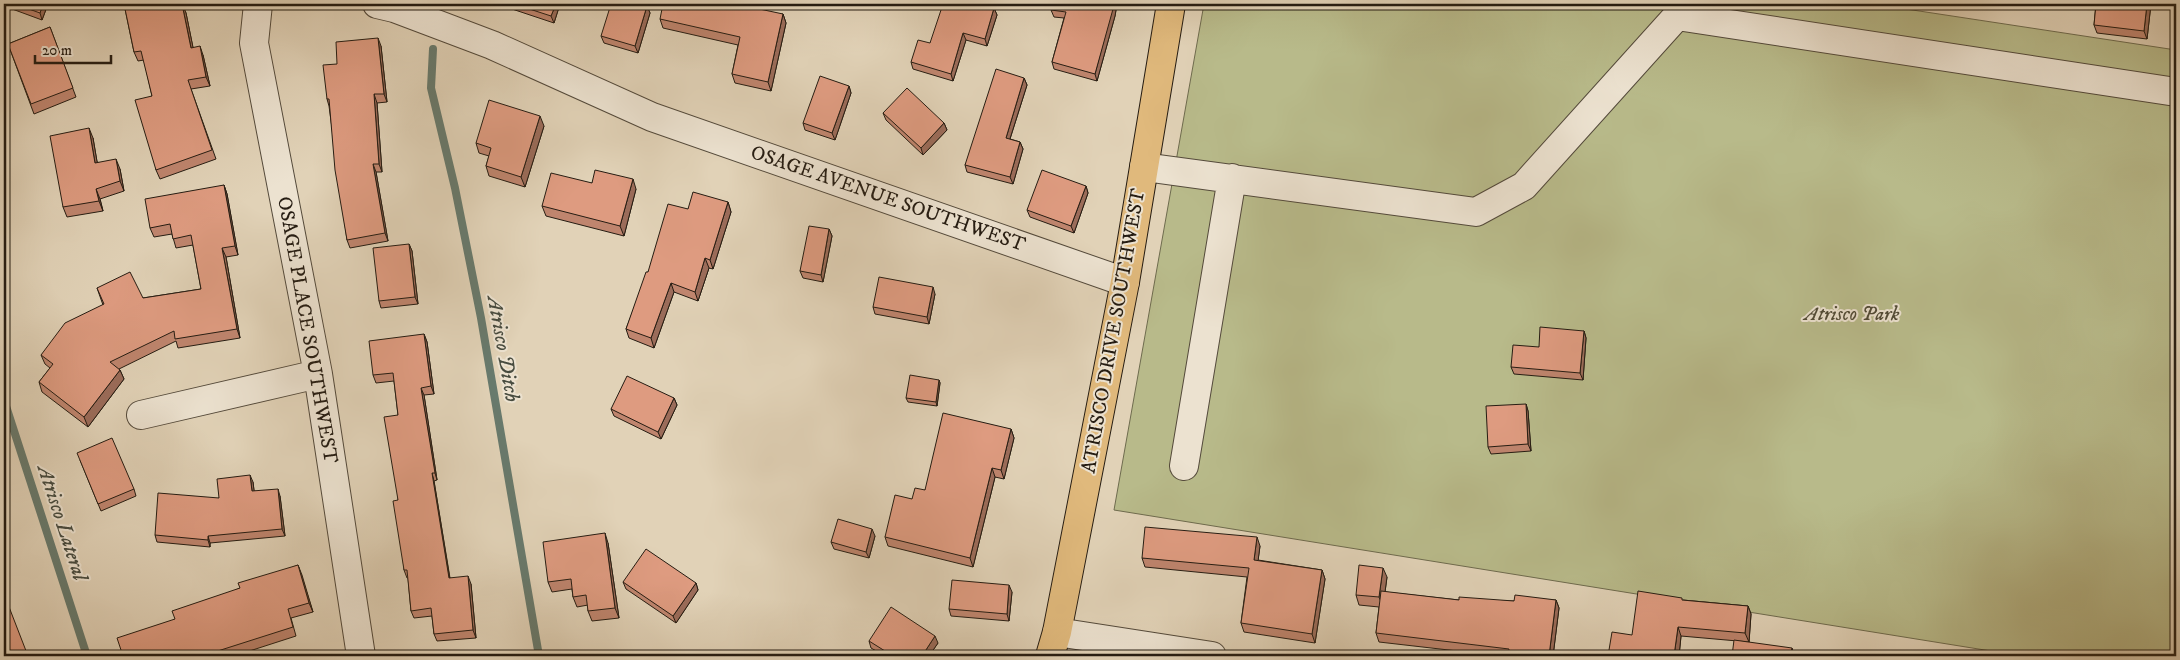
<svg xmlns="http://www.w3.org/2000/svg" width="2180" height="660" font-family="'IM FELL DW Pica',serif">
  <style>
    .park { fill: #b8ba8a; stroke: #6e6b4e }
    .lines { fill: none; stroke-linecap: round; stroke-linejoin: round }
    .stream { stroke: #687a6d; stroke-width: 8 }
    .minor-casing { stroke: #544a3b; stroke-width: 30 }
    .major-casing { stroke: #251c12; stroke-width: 30 }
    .minor { stroke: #ece2d0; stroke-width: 28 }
    .major { stroke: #e0b97c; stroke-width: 28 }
    .wall { fill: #bf856e; stroke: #251c12 }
    .shaded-wall { fill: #9b6c5a; stroke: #251c12 }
    .building { fill: #de9b80; stroke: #251c12 }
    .labels { text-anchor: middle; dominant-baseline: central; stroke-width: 4; stroke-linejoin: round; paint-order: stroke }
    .street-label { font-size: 20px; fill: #251c12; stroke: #ece2d0 }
    .park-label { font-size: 20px; font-style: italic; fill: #514b36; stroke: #ece2d0 }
    .water-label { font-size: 21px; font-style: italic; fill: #474b3f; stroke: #ece2d0 }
  </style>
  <rect width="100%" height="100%" fill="#e1d2b7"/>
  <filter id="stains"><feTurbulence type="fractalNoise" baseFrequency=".004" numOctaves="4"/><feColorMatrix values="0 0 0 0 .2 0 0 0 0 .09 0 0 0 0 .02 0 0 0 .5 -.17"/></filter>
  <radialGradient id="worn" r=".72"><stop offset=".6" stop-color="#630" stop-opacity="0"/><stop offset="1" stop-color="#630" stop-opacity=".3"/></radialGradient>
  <path class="park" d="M1204 4H1873L2176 50V656H2022L1114 510Z"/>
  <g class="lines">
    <path class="stream" d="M433 49 431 88 455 188 481 318 539 656
      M4 400 87 656"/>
    <defs>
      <path id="minor" d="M258 4 254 43 318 374 361 656
        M377 4 394 8 492 45 652 117 1125 282
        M1144 167 1476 212 1524 186 1677 16 2176 92
        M141 415 318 374
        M1184 466 1232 178
        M1057 632 1212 656"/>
      <path id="major" d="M1050 656 1057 632 1125 282 1171 4"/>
    </defs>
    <use href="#minor" class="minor-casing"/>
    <use href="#major" class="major-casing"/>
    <use href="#minor" class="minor"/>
    <use href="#major" class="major"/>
  </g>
  <path class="wall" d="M4 4H48L42 20 4 6Z
    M124 4H165V7L182 4 186 13 193 48 203 55 210 86 191 89 216 159 160 179 156 170 152 96 144 60 138 61 134 52Z
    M499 4H560L554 23 500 5Z
    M1052 4H1117L1115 16 1097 81 1054 69 1052 62 1064 18 1054 17 1051 10Z
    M2009 4H2037V6Z
    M2096 4H2151L2147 39 2097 33 2094 25Z
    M647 6 650 13 638 53 604 43 601 36Z
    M994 8 997 15 987 46 966 40 953 81 913 69 911 62 930 43Z
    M783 14 786 23 771 91 735 83 732 74 738 45 663 28 660 19Z
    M50 27 76 97 34 114 8 44Z
    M381 46 387 102 377 103 382 172H376L388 241 350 248 347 240 329 106 327 99 337 64Z
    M1024 78 1027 85 1010 139 1020 142 1023 149 1013 184 967 172 965 165Z
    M849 86 851 93 835 140 805 130 803 123Z
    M883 113 944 123 947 130 923 155 886 120Z
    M544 126 525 187 489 176 486 166 489 156 479 153 476 143Z
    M93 138 97 162 120 169 124 191 100 199 103 211 67 217 63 207Z
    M592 183 636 189 624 236 546 216 542 206Z
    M224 185 227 194 238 255 226 257 240 338 178 348 176 341 119 369 120 370 124 379 88 427 42 392 39 382 50 368 45 364 41 355 103 305 97 288 143 298 201 289 193 245 176 248 172 234 154 237 150 228Z
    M1086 186 1088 193 1074 233 1030 217 1027 210Z
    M728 202 731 212 713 269 709 268 698 301 674 292 654 348 629 338 626 329 648 272 688 209Z
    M829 229 832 236 823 282 803 278 800 271Z
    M409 244 412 251 418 304 381 308 379 301Z
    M935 294 929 324 875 314 873 307Z
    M1584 331 1586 338 1583 380 1514 374 1511 367 1539 347Z
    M424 334 427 342 434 394 424 395 437 480 434 481 450 578 471 584 476 638 437 641 434 634 432 616 414 618 411 611 408 578H407L404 570 398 500V415L394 381 376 383 373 375Z
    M939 380 940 383 937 406 908 402 906 398Z
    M674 398 677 405 661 439 614 416 611 409Z
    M1526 404 1528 411 1531 451 1491 454 1488 447Z
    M1011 429 1014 438 1004 479 995 477 973 567 888 546 885 537 912 499Z
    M80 460 134 489 136 496 101 511Z
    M253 482 254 491 280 496 285 536 210 543V547L157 542 155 535 219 498Z
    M875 536 869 558 834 549 831 542Z
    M608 543 619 618 592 621 588 611V605L577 607 573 597 572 589 552 592 548 582Z
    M1260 546 1258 560 1322 570 1325 579 1315 643 1244 632 1241 623 1247 577 1145 567 1142 558Z
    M298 565 313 612 291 618 296 636 234 656H123L175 619 240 588Z
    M1387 577 1385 592 1459 600 1514 601 1556 600 1559 608 1553 656H1501L1379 642 1376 633 1379 607 1359 605 1356 595Z
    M623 582 696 583 698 590 676 623 626 589Z
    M1012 592 1009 621 951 616 949 609Z
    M1683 600 1748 606 1751 614 1749 642 1681 636 1679 656H1608Z
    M869 641 938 643 929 656H885L871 648Z"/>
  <path class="shaded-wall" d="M43 4H48L42 20 40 13Z
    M182 4 186 13 195 57 191 48Z
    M556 4H560L554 23 551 16Z
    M1113 4H1117L1115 16 1097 81 1095 74Z
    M2147 4H2151L2147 39 2144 31Z
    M647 6 650 13 638 53 635 46Z
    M994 8 997 15 987 46 985 39Z
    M783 14 786 23 771 91 768 82Z
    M963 33 966 40 953 81 951 74Z
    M378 38 381 46 387 102 384 94Z
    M200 46 203 55 210 86 206 77Z
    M1024 78 1027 85 1008 145 1006 138Z
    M849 86 851 93 835 140 832 133Z
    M374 94 377 103 382 172 379 164Z
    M540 116 544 126 525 187 521 177Z
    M944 123 947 130 923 155 921 148Z
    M89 128 93 138 99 173 95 163Z
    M1020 142 1023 149 1013 184 1010 177Z
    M116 159 120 169 124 191 120 181Z
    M373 164 376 172 388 241 385 233Z
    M633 179 636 189 624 236 620 226Z
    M224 185 227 194 238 255 235 246Z
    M1086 186 1088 193 1074 233 1071 226Z
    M96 189 100 199 103 211 99 201Z
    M728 202 731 212 713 269 710 260Z
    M829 229 832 236 823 282 821 275Z
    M409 244 412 251 418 304 415 297Z
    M222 248 226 257 240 338 237 329Z
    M705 258 709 268 698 301 695 292Z
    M671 283 674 292 654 348 651 338Z
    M933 287 935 294 929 324 927 317Z
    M1584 331 1586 338 1583 380 1580 373Z
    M424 334 427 342 434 394 431 386Z
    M120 370 124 379 88 427 84 417Z
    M939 380 940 383 937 406 936 402Z
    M421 388 424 395 437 480 435 473Z
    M674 398 677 405 661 439 658 432Z
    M1526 404 1528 411 1531 451 1528 444Z
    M1011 429 1014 438 1004 479 1001 470Z
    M992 468 995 477 973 567 970 558Z
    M432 473 434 481 451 586 449 578Z
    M250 475 253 482 255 498 252 491Z
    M278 489 280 496 285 536 282 529Z
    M872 529 875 536 869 558 866 552Z
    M605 533 608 543 619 618 615 608Z
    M208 536 210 543V547L208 540Z
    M1257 537 1260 546 1257 569 1254 560Z
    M298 565 302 575 313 612 309 603Z
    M1383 568 1387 577 1383 607 1379 597Z
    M1322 570 1325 579 1315 643 1312 634Z
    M468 576 471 584 476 638 473 630Z
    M696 583 698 590 676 623 673 616Z
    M1009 585 1012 592 1009 621 1007 614Z
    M1556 600 1559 608 1553 656H1549Z
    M1748 606 1751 614 1749 642 1745 633Z
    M1678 627 1681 636 1679 656H1674Z
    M935 636 938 643 929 656H922Z
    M1792 648 1795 656H1790Z"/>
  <path class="building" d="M15 4H43L40 13Z
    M124 4H163L164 7 182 4 191 48 200 46 206 77 188 80 212 150 156 170 135 100 152 96 141 51 134 52Z
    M514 4H556L551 16Z
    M611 4H639L647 6 635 46 601 36Z
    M663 4H736L783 14 768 82 732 74 740 37 660 19Z
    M943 4H980L994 8 985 39 963 33 951 74 911 62 918 40 930 43Z
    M1052 4H1113V9L1095 74 1052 62 1066 12 1051 10Z
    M2096 4H2147L2144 31 2094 25Z
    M50 27 73 88 31 104 8 44Z
    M378 38 384 94H374L379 164H373L385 233 347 240 335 170 329 99H327L323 65 337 64 336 42Z
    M996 69 1024 78 1006 138 1020 142 1010 177 965 165Z
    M820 76 849 86 832 133 803 123Z
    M907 88 944 123 921 148 883 113Z
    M489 100 540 116 521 177 486 166 491 148 476 143Z
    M89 128 95 163 116 159 120 181 96 189 99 201 63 207 50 136Z
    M595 170 633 179 620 226 542 206 551 173 592 183Z
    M1042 170 1086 186 1071 226 1027 210Z
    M224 185 235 246 222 248 237 329 175 339 174 331 110 362 120 370 84 417 39 382 53 364 41 355 65 323 104 304 97 288 130 272 143 298 201 289 191 235 173 239 170 224 150 228 145 199Z
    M693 192 728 202 710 260 705 258 695 292 671 283 651 338 626 329 646 272H648L668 204 688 209Z
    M809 226 829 229 821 275 800 271Z
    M409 244 415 297 379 301 373 248Z
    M879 277 933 287 927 317 873 307Z
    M1540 327 1584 331 1580 373 1511 367 1513 345 1539 347Z
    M424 334 431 386 421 388 435 473H432L449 578 468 576 473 630 434 634 431 608 411 611 407 570H404L393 501 398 500 384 417 398 415 393 373 373 375 369 341Z
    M910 375 939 380 936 402 906 398Z
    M627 376 674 398 658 432 611 409Z
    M1526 404 1528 444 1488 447 1486 406Z
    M943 413 1011 429 1001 470 992 468 970 558 885 537 895 495 912 499 915 488 925 490Z
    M112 438 134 489 98 504 77 453Z
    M250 475 252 491 278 489 282 529 208 536V540L155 535 158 493 219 498 217 479Z
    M838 519 872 529 866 552 831 542Z
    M1145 527 1257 537 1254 560 1322 570 1312 634 1241 623 1249 568 1142 558Z
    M605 533 615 608 588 611 586 595 573 597 571 579 548 582 543 542Z
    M646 549 696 583 673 616 623 582Z
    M298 565 309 603 288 609 293 627 202 656H188V655L185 656H123L117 638 175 619 172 611 240 588 238 583Z
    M1359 565 1383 568 1379 597 1356 595Z
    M952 580 1009 585 1007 614 949 609Z
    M1381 591 1459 600V597L1514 601 1515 595 1556 600 1549 656H1508L1509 649 1376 633Z
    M1638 591 1682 598V600L1748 606 1745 633 1678 627 1674 656H1608L1612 632 1632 635Z
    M4 594 28 656H4Z
    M891 607 935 636 922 656H893L869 641Z
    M1734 640 1792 648 1790 656H1732Z"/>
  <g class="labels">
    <g class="street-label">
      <text transform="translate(888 199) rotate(19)">OSAGE AVENUE SOUTHWEST</text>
      <text transform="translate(307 330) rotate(80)">OSAGE PLACE SOUTHWEST</text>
      <text transform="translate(1114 331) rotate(-80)">ATRISCO DRIVE SOUTHWEST</text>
    </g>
    <g class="park-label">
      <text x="1852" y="314">Atrisco Park</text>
    </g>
    <g class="water-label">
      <text transform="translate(503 349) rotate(80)">Atrisco Ditch</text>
      <text transform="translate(62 523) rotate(72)">Atrisco Lateral</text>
    </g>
  </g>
  <rect width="2180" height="660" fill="none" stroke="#e1d2b7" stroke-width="20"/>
  <rect x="5" y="5" width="2170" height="650" fill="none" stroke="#251c12" stroke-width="2.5"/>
  <rect x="10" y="10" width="2160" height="640" fill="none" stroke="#251c12"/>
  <path d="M35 55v8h76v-8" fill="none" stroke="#251c12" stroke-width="2.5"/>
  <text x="42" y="55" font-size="15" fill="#251c12" stroke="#ece2d0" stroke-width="4" paint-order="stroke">20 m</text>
  <rect width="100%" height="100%" filter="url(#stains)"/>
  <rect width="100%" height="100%" fill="url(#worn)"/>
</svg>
